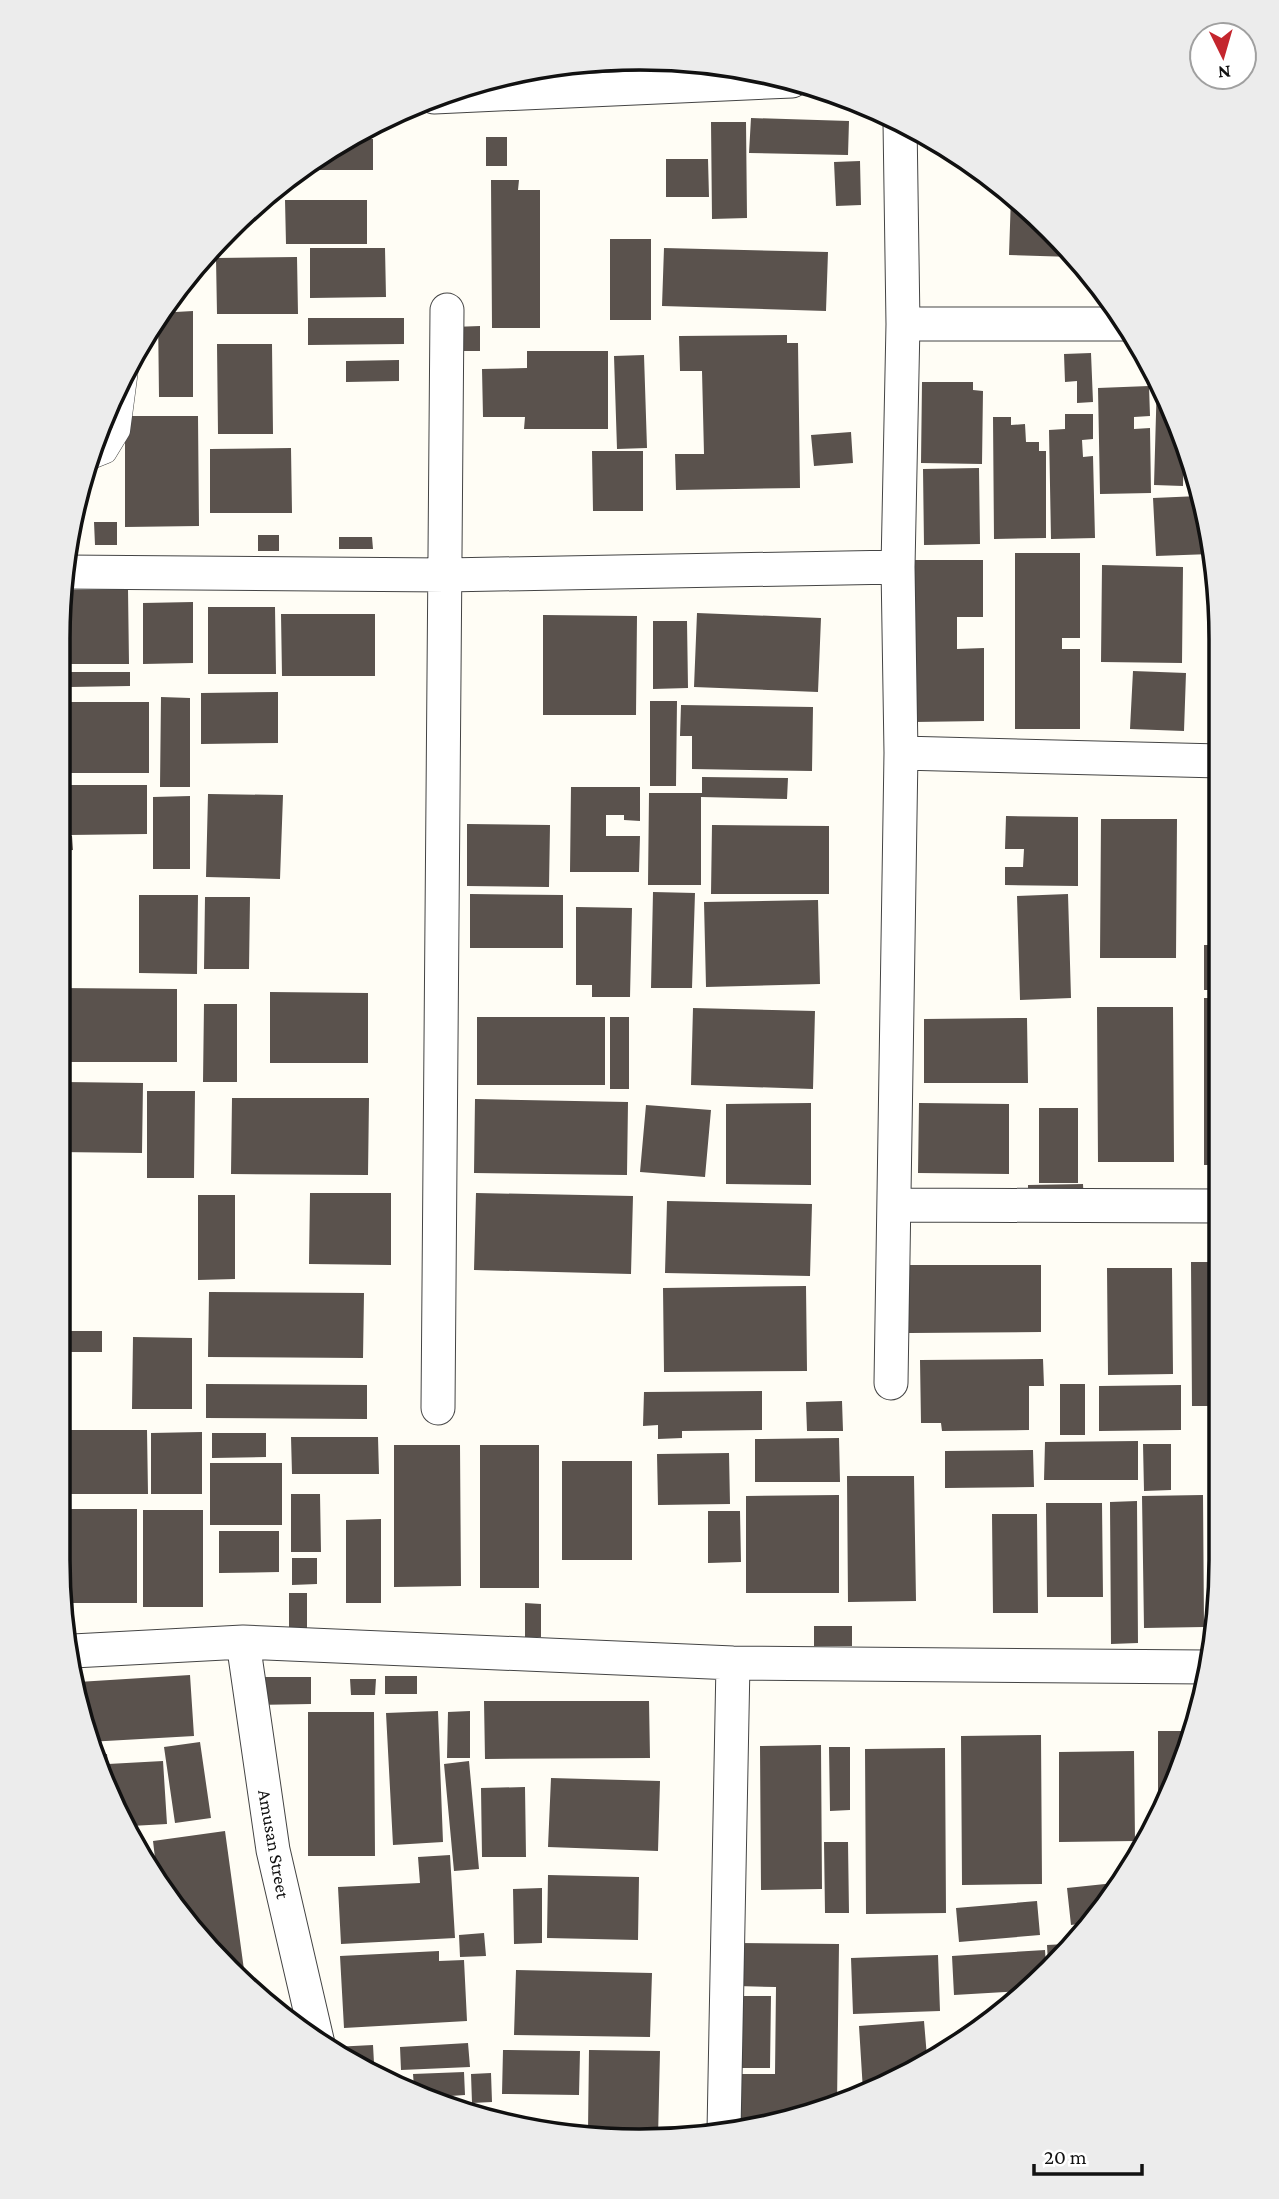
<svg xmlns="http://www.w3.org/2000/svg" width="1279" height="2199" font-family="'Crimson Pro',serif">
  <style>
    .building { fill: #5a524d }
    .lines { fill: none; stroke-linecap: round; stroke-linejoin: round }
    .service-casing { stroke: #444; stroke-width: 19 }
    .minor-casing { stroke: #444; stroke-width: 35 }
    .service { stroke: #fff; stroke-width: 18 }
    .minor { stroke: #fff; stroke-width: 33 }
    .labels { text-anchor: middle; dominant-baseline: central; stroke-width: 7; stroke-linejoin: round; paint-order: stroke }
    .street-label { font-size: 19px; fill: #111; stroke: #fff }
    .rim { fill: none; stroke: #111; stroke-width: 3.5 }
  </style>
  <rect width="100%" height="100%" fill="#fffdf5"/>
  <path class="building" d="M751 118 849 121 848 155 749 153Z
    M711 122H746L747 218 712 219Z
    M486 137H507V166H486Z
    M347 139H373V170H312V159Z
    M666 159H708L709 197H666Z
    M860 161 861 205 836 206 834 162Z
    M491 180H519L518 190H540V328H492Z
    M1011 196 1051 228 1073 257 1009 255Z
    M285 200H367V244H286Z
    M610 239H651V320H610Z
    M310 248H385L386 297 310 298Z
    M664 248 828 252 826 311 662 306Z
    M297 257 298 314H217L216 258Z
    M193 311V397H159L158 313Z
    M308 318H404V344L308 345Z
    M480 326V351H453V327Z
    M787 335V343H798L800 488 676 490 675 454H704L702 371H680L679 336Z
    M217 344H272L273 434H218Z
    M527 351H608V429H524L525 417H483L482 369 527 368Z
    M1091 353 1093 402 1077 403V381L1065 382 1064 354Z
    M644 355 647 448 617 449 614 356Z
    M399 360V381L346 382V361Z
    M1157 379 1184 439 1183 486 1154 485Z
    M922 382H973V390L983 391 982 464 921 463Z
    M1149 386 1150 416 1134 417V429L1150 428 1151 493 1100 494 1098 388Z
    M1065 414H1093V439L1082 440 1083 457 1093 456 1095 538 1051 539 1049 430 1065 429Z
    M125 416H198L199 526 125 527Z
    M993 417H1011V425L1025 424 1026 442H1039V451H1046V538L994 539Z
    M851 432 853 463 814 466 811 435Z
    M291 448 292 513H210V449Z
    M592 451H643V511H593Z
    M979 468 980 544 924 545 923 469Z
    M1199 496 1211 554 1156 556 1153 498Z
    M94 522H117V545H95Z
    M258 535H279V551H258Z
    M339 537H372L373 549H339Z
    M1015 553H1080V638H1062V649H1080V729H1015Z
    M1207 559H1212L1220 601V640L1209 641Z
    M912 560H983V617H957V649L984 648V721L913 722Z
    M1102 565 1183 567 1182 663 1101 662Z
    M128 589 129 664H59V601L61 590Z
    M193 602V663L143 664V603Z
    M208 607H275L276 674H208Z
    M697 613 821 618 818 692 694 687Z
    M281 614H375V676H282Z
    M543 615 637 616 636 715H543Z
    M653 621H687L688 688 653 689Z
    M1209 654H1220V725H1211Z
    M1133 671 1186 673 1184 731 1130 729Z
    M70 672H130V686L70 687Z
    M278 692V743L201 744V693Z
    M161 697 190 698V787H160Z
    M650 701H677L676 786H650Z
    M59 702H149V773H59Z
    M681 705 813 707 812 771 692 769V736H680Z
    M702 777 788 778 787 799 701 797V885H648L649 793H702Z
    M69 785H147V834L69 835Z
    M571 787H640V821L624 820V815H606V836H640L639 872H570Z
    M208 794 283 795 280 879 206 877Z
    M190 796V869H153V797Z
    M1209 806H1220V943H1208Z
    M1006 816 1078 817V886L1005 885V867H1023L1024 849H1005Z
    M1101 819H1177L1176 958H1100Z
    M467 824 550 825 549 887 467 886Z
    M712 825 829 826V894H711Z
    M59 836H72L73 850 59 851Z
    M653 892 695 893 692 988H651Z
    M470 894 563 895V948H470Z
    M1068 894 1071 998 1020 1000 1017 896Z
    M139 895H198L197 974 139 973Z
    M205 897H250L249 969H204Z
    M818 900 820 984 706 987 704 902Z
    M576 907 632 908 630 997H592V985H576Z
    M1204 945H1220V990H1204Z
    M59 988 177 989V1062H58Z
    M270 992 368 993V1063H270Z
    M1204 998H1220V1165H1204Z
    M204 1004H237V1082H203Z
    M1097 1007H1173L1174 1162H1098Z
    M693 1008 815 1011 813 1089 691 1085Z
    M477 1017H605V1085H477Z
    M610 1017H629V1089H610Z
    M1027 1018 1028 1083H924V1019Z
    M65 1082 143 1083 142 1153 58 1152V1112H64Z
    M147 1091H195L194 1178H147Z
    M232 1098H369L368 1175 231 1174Z
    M475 1099 628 1102 627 1175 474 1173Z
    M811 1103V1185L726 1184V1104Z
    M919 1103 1009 1104V1174L918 1173Z
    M646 1105 711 1110 705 1177 640 1172Z
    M1039 1108H1078V1183H1039Z
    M1083 1184 1084 1204 1028 1205V1185Z
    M310 1193H391V1265L309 1264Z
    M476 1193 633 1196 631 1274 474 1270Z
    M198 1195H235V1279L198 1280Z
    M667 1201 812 1204 810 1276 665 1273Z
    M1191 1262H1220V1406H1192Z
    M909 1265H1041V1332L909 1333Z
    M1107 1268H1172L1173 1374 1108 1375Z
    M806 1286 807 1371 664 1372 663 1288Z
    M209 1292 364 1293 363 1358 208 1357Z
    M71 1331H102V1352H70Z
    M133 1337 192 1338V1409H132Z
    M1043 1359 1044 1386H1029V1430L942 1431 941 1423H921L920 1360Z
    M206 1384 367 1385V1419L206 1418Z
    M1060 1384H1085V1435H1060Z
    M1181 1385V1430L1099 1431V1386Z
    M762 1391V1430L682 1431V1438L658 1439V1425L643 1426 644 1392Z
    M842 1401 843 1431H807L806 1402Z
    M58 1430H147L148 1494H58Z
    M202 1432V1494H151V1433Z
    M212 1433H266V1457L212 1458Z
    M291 1437H378L379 1474H292Z
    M839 1438 840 1482H755V1439Z
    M1138 1441V1480H1044L1045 1442Z
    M1143 1444H1171V1490L1144 1491Z
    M394 1445H460L461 1586 394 1587Z
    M480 1445H539V1588H480Z
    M1033 1450 1034 1487 945 1488V1451Z
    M729 1453 730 1504 658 1505 657 1454Z
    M562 1461H632V1560H562Z
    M210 1463H282V1525H210Z
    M847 1476H914L916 1601 848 1602Z
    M291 1494H320L321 1552H291Z
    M839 1495V1593H746V1496Z
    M1203 1495 1204 1627 1144 1628 1142 1496Z
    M1137 1501 1138 1643 1111 1644 1110 1502Z
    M1046 1503H1102L1103 1597H1047Z
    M58 1509H137V1603H65L58 1560Z
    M143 1510H203V1607H143Z
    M708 1511H740L741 1562 708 1563Z
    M992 1514H1037L1038 1613H993Z
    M381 1519V1603H346V1520Z
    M219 1531H279V1572L219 1573Z
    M292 1558H317V1584L292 1585Z
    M289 1593H307V1631H289Z
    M525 1603 541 1604V1637H525Z
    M814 1626H852V1646H814Z
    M190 1675 194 1736 88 1742 78 1682Z
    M385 1676H417V1694H385Z
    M254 1677H311V1704L254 1705Z
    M350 1679H376L375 1695H351Z
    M484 1701H649L650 1758 485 1759Z
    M438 1711 443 1842 393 1845 386 1713Z
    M470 1711V1758H447L448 1712Z
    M308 1712H374L375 1856H308Z
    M1158 1731H1193L1190 1747 1158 1812Z
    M1041 1735 1042 1884 962 1885 961 1736Z
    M200 1742 211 1818 175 1823 164 1747Z
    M821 1745 822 1889 761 1890 760 1746Z
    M829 1747H850V1810L830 1811Z
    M945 1748 946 1913 866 1914 865 1749Z
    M1134 1751 1135 1841 1059 1842V1752Z
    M107 1754 108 1764 163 1761 167 1824 131 1826 93 1755Z
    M469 1761 479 1869 454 1871 444 1764Z
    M551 1778 660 1781 658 1851 548 1847Z
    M525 1787 526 1857H482L481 1788Z
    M225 1831 245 1977 178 1913 157 1875 153 1841Z
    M824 1842H848L849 1913H825Z
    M450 1855 455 1938 341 1944 338 1887 420 1883 418 1857Z
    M548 1875 639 1877 638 1940 547 1938Z
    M1124 1882 1085 1923 1071 1925 1067 1888Z
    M542 1888V1943L514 1944 513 1889Z
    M1037 1901 1040 1935 959 1942 956 1908Z
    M484 1933 486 1956 460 1957 459 1935Z
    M738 1943 839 1944 837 2105 827 2110 768 2122H736L737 2074H775L776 1987 737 1986Z
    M1066 1944 1048 1963 1047 1945Z
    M1045 1950 1046 1966 1022 1991 954 1995 952 1956Z
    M439 1951V1961L464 1960 467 2021 344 2028 340 1956Z
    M938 1955 940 2011 853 2014 851 1958Z
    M516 1970 652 1973 650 2037 514 2035Z
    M735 1996H771L770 2068H734Z
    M924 2021 927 2057 863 2091 859 2026Z
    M468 2043 470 2067 401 2070 400 2047Z
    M373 2045 374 2063 362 2064 334 2051V2047Z
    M503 2050 580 2051 579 2095 502 2094Z
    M589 2050 660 2051 658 2138 588 2131Z
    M464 2072 465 2095 435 2097 414 2087 413 2074Z
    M491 2073 492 2102 472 2103 471 2074Z"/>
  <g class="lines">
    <defs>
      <path id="service" d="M87 462 107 454 121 431 129 370"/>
      <path id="minor" d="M434 97 792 81
        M903 324H1124
        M65 572 446 575 898 567
        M901 753 1220 761
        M894 1205 1220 1206
        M891 1383 901 753 898 567 903 324 900 122
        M438 1408 447 310
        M243 1642 273 1850 318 2044
        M73 1651 243 1642 733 1663 1206 1667
        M724 2131 733 1663"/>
    </defs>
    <use href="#service" class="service-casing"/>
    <use href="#minor" class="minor-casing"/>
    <use href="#service" class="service"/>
    <use href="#minor" class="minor"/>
  </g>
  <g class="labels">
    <g class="street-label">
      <text transform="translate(274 1844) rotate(80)">Amusan Street</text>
    </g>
  </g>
  <path d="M0 0H1279V2199H0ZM639 70H640A569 569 0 0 1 1209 639V1560A569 569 0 0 1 640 2129H639A569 569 0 0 1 70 1560V639A569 569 0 0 1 639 70Z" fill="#ececec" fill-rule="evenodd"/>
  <path class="rim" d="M639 70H640A569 569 0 0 1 1209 639V1560A569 569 0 0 1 640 2129H639A569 569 0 0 1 70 1560V639A569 569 0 0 1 639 70Z"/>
  <g transform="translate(1223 56) rotate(175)"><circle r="33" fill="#ffffff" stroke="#a0a0a0" stroke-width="2"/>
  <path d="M0-5L12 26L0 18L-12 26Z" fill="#c4262e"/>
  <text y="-10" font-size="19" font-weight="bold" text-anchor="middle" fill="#111111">N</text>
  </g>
  <path d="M1034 2164v10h108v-10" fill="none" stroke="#111111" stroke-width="3.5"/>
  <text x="1044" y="2164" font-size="21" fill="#111111" stroke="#ffffff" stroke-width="5" paint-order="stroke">20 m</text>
</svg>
